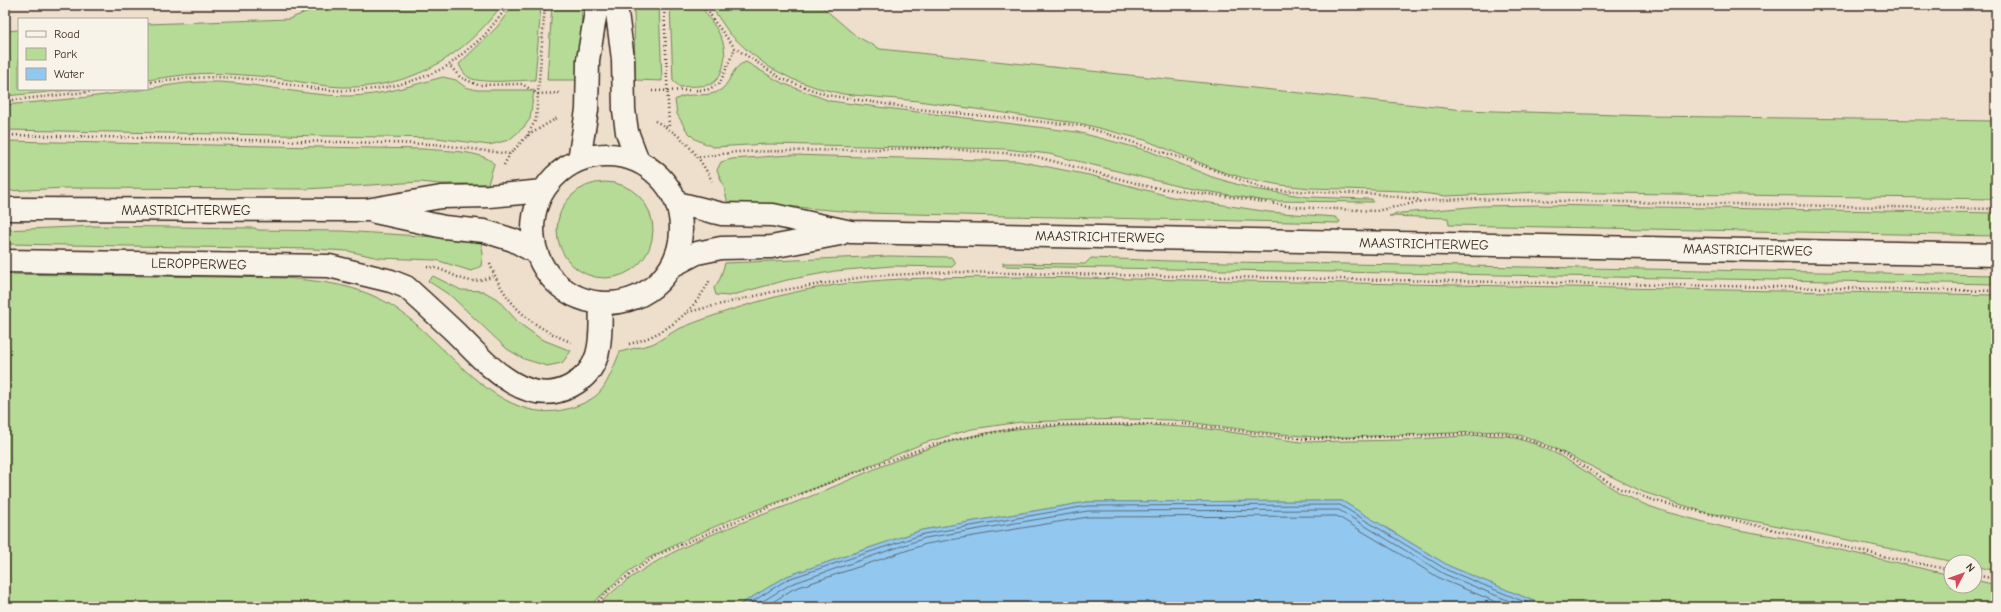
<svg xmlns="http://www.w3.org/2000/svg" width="2001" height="612" font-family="'Comic Neue',sans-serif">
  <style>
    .green { fill: #b5db96; stroke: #78825a }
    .water { fill: #92c8f0; stroke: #6f899c }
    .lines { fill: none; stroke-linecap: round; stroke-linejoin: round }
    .shore { stroke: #5e6972; stroke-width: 1 }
    .street-casing { stroke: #3b2a1e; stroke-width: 25 }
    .secondary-casing { stroke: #3b2a1e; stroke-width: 25 }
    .path { stroke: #3b2a1e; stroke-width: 2.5; stroke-dasharray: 1 3; stroke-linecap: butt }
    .street { stroke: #f7f3e8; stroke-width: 22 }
    .secondary { stroke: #f7f3e8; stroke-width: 22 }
    .labels { text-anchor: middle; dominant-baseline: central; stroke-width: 4; stroke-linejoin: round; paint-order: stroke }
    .street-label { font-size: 14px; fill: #3b2a1e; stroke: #f7f3e8 }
  </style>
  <rect width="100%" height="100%" fill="#eedfcc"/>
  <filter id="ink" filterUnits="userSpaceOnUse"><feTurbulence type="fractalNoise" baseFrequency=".025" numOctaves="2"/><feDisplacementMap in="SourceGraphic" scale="8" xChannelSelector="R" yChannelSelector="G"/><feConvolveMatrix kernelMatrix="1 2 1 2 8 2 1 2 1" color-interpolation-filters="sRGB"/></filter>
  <g filter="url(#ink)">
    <path class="green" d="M323 5H502C462 58 411 89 342 87 314 86 286 78 258 76 238 75 215 72 195 74 179 75 163 78 147 80V24L289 19Z
      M513 5H541L535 80C521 80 482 84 470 78 465 76 461 69 459 64L497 27Z
      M552 5H582L580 80H547Z
      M634 5H659L662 81 635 80Z
      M670 5H701C714 28 730 39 723 67 721 73 718 81 711 84 702 87 689 86 680 87L673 81Z
      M710 5H820L856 36 880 49 1464 110 1649 116 1996 121V199L1541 192 1446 196 1404 191 1311 188 1280 185 1244 178 1220 171 1145 140 1083 124 918 101 843 94 818 88 792 79 769 67 748 51 730 34Z
      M19 30V89H81L5 96V31Z
      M746 62 782 83 830 101 1077 132 1149 151 1212 177 1253 189 1309 197 1367 199H1372L1373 202 1266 201 1181 187 1049 154 1005 149 767 144 713 147 695 139 687 131 677 114 675 100C688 90 709 100 722 89 732 80 732 66 746 62Z
      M443 77 456 80 465 87 477 90H534L530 119 524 127 509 140 489 145 437 138 5 130V105C47 101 90 98 132 91 155 88 177 83 200 82 250 80 299 96 348 96 381 96 412 85 443 77Z
      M5 141 424 149C442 151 483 150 494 164L488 184H440L420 182 306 189 66 188 5 191Z
      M790 155 1018 161 1089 175 1172 197 1269 212 1335 217 1340 221 1339 223 864 213 773 205 728 204 724 187 717 170 721 162 732 159Z
      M557 230a48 48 0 1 1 96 0a48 48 0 1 1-96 0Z
      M1541 205 1996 213V236L1449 225 1448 218 1389 216 1401 213 1481 206Z
      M94 226 255 228 258 230 342 231 481 240 483 254 481 266 471 271 436 260 379 258 348 251 313 249 5 244V230Z
      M889 256 951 257 956 263 952 267 892 266 835 271 787 280 729 296 716 295 714 288 720 279 725 263Z
      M1091 258 1171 261 1996 275V284L1003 266V263L1085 264Z
      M5 274 284 278C322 281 358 285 391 305 444 338 496 428 567 409 578 406 591 401 599 393 609 382 614 365 620 352 630 349 642 347 652 344 662 340 671 332 681 328 713 315 745 305 779 296 859 275 946 278 1028 277L1996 295V571L1975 566V562H1954L1800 530 1704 512 1643 492 1552 447 1527 437 1501 431 1326 438 1270 433 1173 420 1122 419 1021 422 972 429 924 443 832 482 737 517 691 537 647 559 625 574 588 607H5Z
      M433 276 461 290 483 291 497 299 519 323 541 339 571 351 562 363 547 366 524 359 507 349 451 296 428 281Z
      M1149 425 1200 428 1301 442 1402 440 1481 435 1509 436 1535 444 1559 455 1622 494 1646 505 1666 512 1727 528 1796 540 1951 575V586H1975V580L1996 585V607H1548L1449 566 1342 501 1087 502 922 530 787 576 736 607H596C656 547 738 526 814 495 874 470 934 440 999 431 1048 424 1099 426 1149 425Z"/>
    <path class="water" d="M1342 501 1449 566 1548 607H736L787 576 922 530 1087 502Z"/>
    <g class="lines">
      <path class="shore" d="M744 607 788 579 924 534 1087 506 1340 505 1447 570 1537 607
        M753 607 791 584 925 538 1088 511 1339 510 1444 574 1524 607
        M765 607 793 589 926 544 1088 517 1337 516 1441 579 1508 607"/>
      <defs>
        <path id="street" d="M5 261 329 266 391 281 406 287C423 302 439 317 456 333 484 361 526 411 571 386 584 379 593 369 597 355 602 339 600 320 601 303"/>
        <path id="secondary" d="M616 5 623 59 624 110 627 132 638 161
          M533 229a74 74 0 1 1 148 0a74 74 0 1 1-148 0Z
          M579 160 587 110 588 60 597 5
          M677 203 722 214 773 215 851 232 1996 255
          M5 209 366 210 441 197 489 196 543 191
          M375 212 444 227 484 231 513 240 537 253
          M672 266 697 253 721 248 771 247 840 234"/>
      </defs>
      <use href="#street" class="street-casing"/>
      <use href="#secondary" class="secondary-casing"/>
      <path class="path" d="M509 5 483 37 449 65 460 77 478 85 522 84 538 94 559 93
        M664 5 669 128
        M705 5 714 21 735 48 782 79 827 95 917 109 1083 126 1190 161 1268 190 1377 194 1420 200
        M147 83C177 78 207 76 238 78 265 80 292 86 320 89 365 94 409 87 449 65
        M652 91 707 90 720 83 735 48
        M5 101 113 89
        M655 121C684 136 697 153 712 181
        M5 135 434 144 510 154 527 136 557 118
        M527 136 536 119 545 5
        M699 157 736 152 933 148 1030 155 1150 187 1232 197 1295 207 1376 211 1423 201 1464 199 1996 209
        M504 165 510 154
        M490 264C506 305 530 326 571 342
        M427 267C444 267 456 280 473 281 480 281 488 278 495 276
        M688 312 772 292 870 276 952 272 1996 291
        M629 344C665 335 693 313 710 280
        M1975 575 1996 579
        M593 607 610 589 657 555 755 513 840 478 935 444 1031 425 1185 424 1305 439 1501 433 1529 440 1562 453 1618 488 1656 501 1882 556 1951 570"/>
      <use href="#street" class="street"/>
      <use href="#secondary" class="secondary"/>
    </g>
  </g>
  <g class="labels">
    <g class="street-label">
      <text x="186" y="210">MAASTRICHTERWEG</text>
      <text transform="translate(1100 237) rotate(1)">MAASTRICHTERWEG</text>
      <text transform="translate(1424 244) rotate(1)">MAASTRICHTERWEG</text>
      <text transform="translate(1748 250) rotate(1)">MAASTRICHTERWEG</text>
      <text transform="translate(199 264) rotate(1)">LEROPPERWEG</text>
    </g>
  </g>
  <rect width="2001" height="612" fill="none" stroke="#f7f3e8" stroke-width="20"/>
  <rect x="10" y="10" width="1981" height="592" fill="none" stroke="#3b2a1e" stroke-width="1.5" filter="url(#ink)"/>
  <rect x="18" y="18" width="130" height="72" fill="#f7f3e8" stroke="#aca397"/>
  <rect x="26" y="31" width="20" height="6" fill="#f7f3e8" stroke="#aca397"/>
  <text x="54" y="38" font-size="12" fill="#3b2a1e">Road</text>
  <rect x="26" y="48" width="20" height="12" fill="#b5db96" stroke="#aca397"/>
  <text x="54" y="58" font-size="12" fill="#3b2a1e">Park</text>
  <rect x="26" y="68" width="20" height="12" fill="#92c8f0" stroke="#aca397"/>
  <text x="54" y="78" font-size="12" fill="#3b2a1e">Water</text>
  <g transform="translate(1963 574) rotate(49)"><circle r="19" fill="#f7f3e8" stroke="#aca397"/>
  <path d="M0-3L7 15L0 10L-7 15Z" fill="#d1495b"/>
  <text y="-6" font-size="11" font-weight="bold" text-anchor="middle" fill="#3b2a1e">N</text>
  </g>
</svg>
